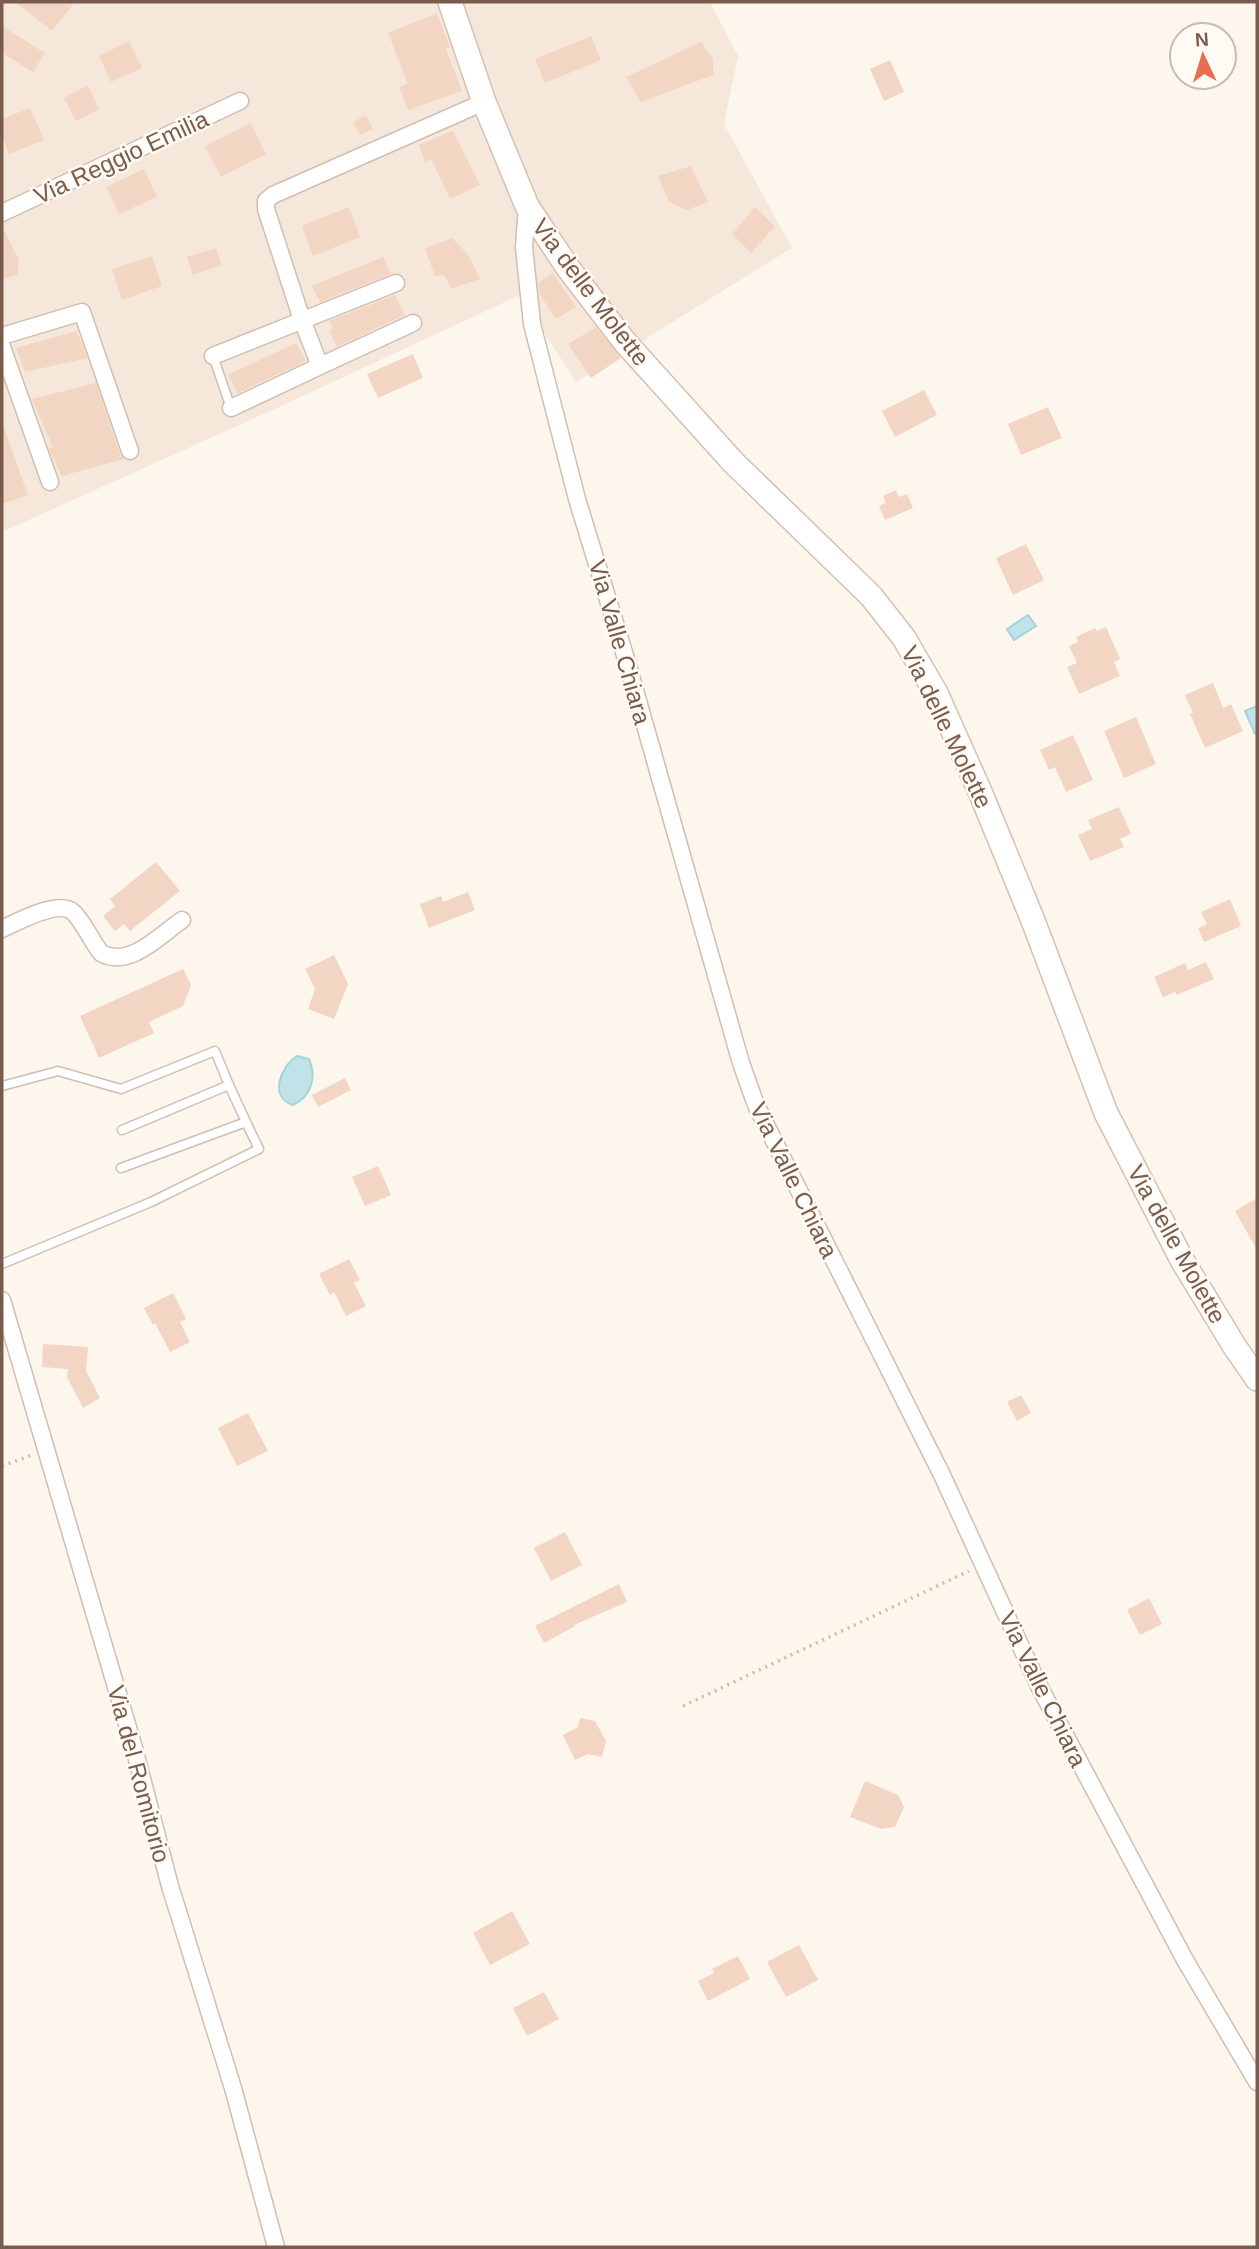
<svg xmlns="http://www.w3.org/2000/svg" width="1259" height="2249" font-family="Helvetica,sans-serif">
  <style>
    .residential { fill: #f5e8da }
    .water { fill: #bfe3e8; stroke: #a5d3da; stroke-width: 2 }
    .building { fill: #f3d5c3 }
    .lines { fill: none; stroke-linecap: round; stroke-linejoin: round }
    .lane-casing { stroke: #d1beb0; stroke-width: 11 }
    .street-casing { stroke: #d1beb0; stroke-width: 19 }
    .secondary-casing { stroke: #d6c0b0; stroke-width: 26 }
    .path { stroke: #d9b8a5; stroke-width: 3.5; stroke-dasharray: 2 5; stroke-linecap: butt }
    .lane { stroke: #fff; stroke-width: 8 }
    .street { stroke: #fff; stroke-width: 16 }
    .secondary { stroke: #fff; stroke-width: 23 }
    .labels { text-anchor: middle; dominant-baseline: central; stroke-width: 5; stroke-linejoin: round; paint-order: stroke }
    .street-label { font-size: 24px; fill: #7a5c4d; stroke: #fffaf3 }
  </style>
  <rect width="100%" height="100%" fill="#fdf6ec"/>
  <path class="residential" d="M2 2H710L738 56 724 124 792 248 576 382 520 295 277 408 2 532Z"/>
  <path class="water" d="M1028 615 1036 626 1014 640 1007 629Z
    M1257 706V733L1255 734 1245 711Z
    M297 1056 309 1059C317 1077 311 1097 293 1105 268 1097 281 1066 297 1056Z"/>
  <path class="building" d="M15 2H75L52 31Z
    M437 13 450 47 446 49 462 91 408 110 399 87 408 84 388 33Z
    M2 26 45 53 33 72 2 53Z
    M591 36 601 60 545 83 535 59Z
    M129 41 142 68 111 82 99 56Z
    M701 42 713 59V75L641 102 626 77Z
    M890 60 904 92 884 101 870 69Z
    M88 85 99 109 76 121 64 98Z
    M30 108 44 140 9 154 2 135V119Z
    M366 115 373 129 360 135 353 122Z
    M251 123 266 154 221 177 205 146Z
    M453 131 480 185 450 199 431 159 425 162 419 145Z
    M691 166 708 202 687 210 669 202 658 176Z
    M144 169 157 197 119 214 106 187Z
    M349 207 360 237 313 256 302 226Z
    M755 207 775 226 751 253 732 234Z
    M2 226 19 260 17 275 2 279Z
    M452 238 469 256 480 279 451 289 445 275 435 276 425 249Z
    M216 248 222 265 193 275 187 257Z
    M152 256 162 286 122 300 112 269Z
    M383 257 391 274 320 302 312 286Z
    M553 273 576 307 556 319 540 295 538 283Z
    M395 295 405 315 337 347 329 330 333 328 329 321Z
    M596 327 621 358 591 378 568 344Z
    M77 331 87 358 25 372 16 348Z
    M296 343 306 361 238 393 228 375Z
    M413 354 423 378 378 398 367 374Z
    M96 383 120 454 124 459 62 476 50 452 49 448 53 447 32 399Z
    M924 390 937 415 895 437 882 411Z
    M1048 407 1062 438 1021 455 1008 424Z
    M2 428H4L28 495 2 504Z
    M896 490 899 497 907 494 913 508 885 520 879 506 886 503 883 496Z
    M1026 544 1044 580 1013 595 996 558Z
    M1106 627 1120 659 1114 662 1120 676 1079 694 1067 667 1077 663 1069 646 1078 642 1076 637 1095 628 1097 631Z
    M1213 683 1223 708 1231 704 1243 731 1205 748 1190 714 1193 713 1185 695Z
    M1136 717 1156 764 1124 778 1104 731Z
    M1073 735 1093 780 1066 792 1055 767 1049 770 1040 750Z
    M1119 807 1131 834 1120 839 1124 847 1090 861 1078 835 1092 829 1088 820Z
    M156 862 180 891 130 931 124 924 115 931 103 916 115 906 110 899Z
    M468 892 475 910 429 928 420 904 441 896 443 902Z
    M1230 899 1241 926 1204 942 1198 928 1207 924 1201 912Z
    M334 955 348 984 334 1019 308 1009 315 989 305 969Z
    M1206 962 1214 979 1177 995 1175 992 1163 997 1154 977 1185 963 1188 970Z
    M183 969 191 985 183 1006 149 1022 154 1033 99 1058 80 1016Z
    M345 1078 351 1090 318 1107 312 1095Z
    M378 1166 391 1195 365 1206 352 1177Z
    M1257 1198V1250L1235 1211Z
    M349 1259 360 1280 354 1283 366 1306 346 1316 334 1292 330 1295 319 1274Z
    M173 1293 186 1319 180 1322 190 1342 170 1352 155 1323 153 1325 144 1308Z
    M43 1344 88 1347 86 1371 100 1398 83 1408 67 1377 68 1369 42 1367Z
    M1021 1395 1031 1413 1017 1421 1007 1402Z
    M248 1413 268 1451 237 1466 218 1428Z
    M565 1532 582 1565 551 1581 534 1548Z
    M619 1584 627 1602 574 1625 575 1626 544 1643 535 1626Z
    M1149 1598 1162 1624 1140 1635 1127 1610Z
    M580 1718 595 1721 606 1741 602 1757 588 1754 575 1760 563 1735 578 1727Z
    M865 1781 898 1795 904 1807 895 1827 881 1829 850 1817Z
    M512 1911 530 1944 490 1965 473 1933Z
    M799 1945 818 1980 786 1997 767 1962Z
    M738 1956 750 1979 708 2001 698 1981 714 1973 712 1969Z
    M544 1992 559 2019 527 2036 513 2008Z"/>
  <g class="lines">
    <defs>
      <path id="lane" d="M213 356 231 408
        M229 1085 246 1122
        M2 1086 58 1071 121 1089 215 1051 229 1085 122 1130
        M2 1264 151 1202 259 1149 246 1122 121 1168"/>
      <path id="street" d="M527 206 524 247 532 324 577 499 627 662 741 1063 756 1105 942 1475 1039 1686 1185 1960 1257 2082
        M2 213 240 101
        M413 323 320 366 302 320 266 209V201L273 195 484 102
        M2 336 82 312 130 451
        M2 347 50 482
        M213 356 396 283
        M231 408 320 366
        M2 929C17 922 59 899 73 912 83 921 92 942 101 953 129 969 160 935 182 920
        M2 1300 134 1748 170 1886 233 2088 276 2247"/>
      <path id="secondary" d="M450 2 484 102 527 206 568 268 624 341 733 462 871 596 904 638 936 693 981 794 1032 918 1106 1113 1182 1260 1235 1347 1257 1379"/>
    </defs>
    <use href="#lane" class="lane-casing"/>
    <use href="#street" class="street-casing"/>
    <use href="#secondary" class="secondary-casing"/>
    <path class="path" d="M2 1466 32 1455
      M683 1706 969 1571"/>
    <use href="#lane" class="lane"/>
    <use href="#street" class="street"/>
    <use href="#secondary" class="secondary"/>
  </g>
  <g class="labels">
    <g class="street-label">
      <text transform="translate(121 157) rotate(-25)">Via Reggio Emilia</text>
      <text transform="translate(591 292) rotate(53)">Via delle Molette</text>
      <text transform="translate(620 642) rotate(74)">Via Valle Chiara</text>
      <text transform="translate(947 727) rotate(64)">Via delle Molette</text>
      <text transform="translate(794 1180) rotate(64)">Via Valle Chiara</text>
      <text transform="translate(1177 1244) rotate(61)">Via delle Molette</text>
      <text transform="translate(1043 1689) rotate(64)">Via Valle Chiara</text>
      <text transform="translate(139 1774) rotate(75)">Via del Romitorio</text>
    </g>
  </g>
  <rect width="1259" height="2249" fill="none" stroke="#7a5c4d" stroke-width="7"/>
  <g transform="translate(1203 56) rotate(356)"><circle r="33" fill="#fffaf3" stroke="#cabbb1" stroke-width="2"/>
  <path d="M0-5L12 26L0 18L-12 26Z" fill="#e76f51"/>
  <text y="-10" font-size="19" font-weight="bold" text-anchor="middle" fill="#7a5c4d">N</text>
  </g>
</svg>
